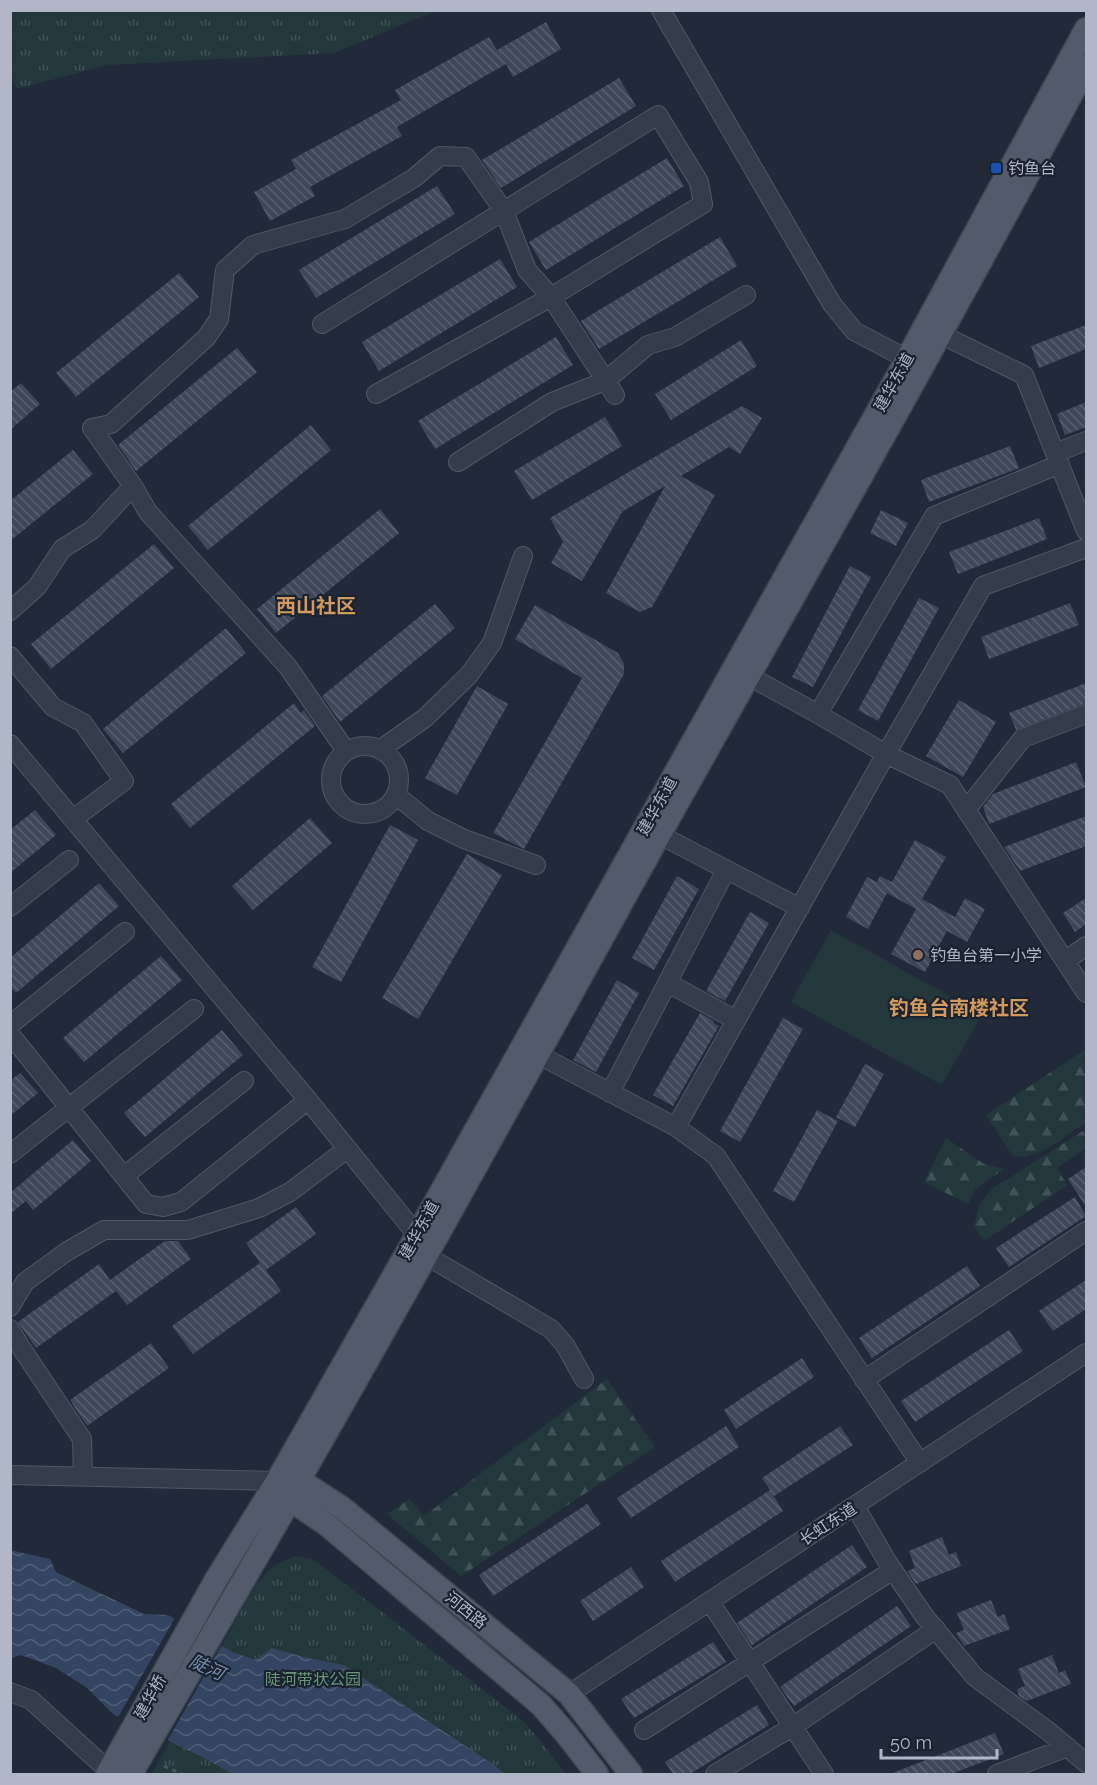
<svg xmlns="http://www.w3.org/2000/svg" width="1097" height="1785" font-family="Raleway,'Noto Sans SC',sans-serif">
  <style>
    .forest { fill: url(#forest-firs) }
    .park { fill: url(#park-tufts) }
    .pitch { fill: #24373b }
    .water { fill: url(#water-waves) }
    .pier { fill: #222a3a }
    .building { fill: url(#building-back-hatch) }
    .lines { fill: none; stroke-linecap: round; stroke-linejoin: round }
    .minor-casing { stroke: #515765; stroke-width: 20 }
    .major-casing { stroke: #3f4653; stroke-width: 25 }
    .path { stroke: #425458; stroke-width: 3; stroke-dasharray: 4.5 4.5; stroke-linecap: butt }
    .minor { stroke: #363d4a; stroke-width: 18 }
    .major { stroke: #535b6a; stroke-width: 22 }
    .transit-dot { fill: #1a4fb4; stroke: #1b222f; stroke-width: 2 }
    .education-dot { fill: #8d6e63; stroke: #1b222f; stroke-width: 2 }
    .labels { text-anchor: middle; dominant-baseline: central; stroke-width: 4.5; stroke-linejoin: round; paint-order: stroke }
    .poi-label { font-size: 16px; fill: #b1b7c6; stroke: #1b222f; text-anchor: start }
    .street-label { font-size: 16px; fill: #b1b7c6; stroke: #1b222f }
    .park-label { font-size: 16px; fill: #689776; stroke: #1b222f }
    .water-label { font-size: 18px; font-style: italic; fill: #788cae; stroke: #1b222f }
    .quarter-label { font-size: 20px; font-weight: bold; fill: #d39a5f; stroke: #1b222f }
  </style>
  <defs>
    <pattern id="forest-firs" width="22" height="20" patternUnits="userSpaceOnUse" patternTransform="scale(1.5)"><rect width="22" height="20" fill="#24373b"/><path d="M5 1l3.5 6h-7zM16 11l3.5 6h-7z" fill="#415256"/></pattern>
    <pattern id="park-tufts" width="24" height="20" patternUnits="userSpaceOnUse" patternTransform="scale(1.5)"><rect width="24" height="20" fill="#24373b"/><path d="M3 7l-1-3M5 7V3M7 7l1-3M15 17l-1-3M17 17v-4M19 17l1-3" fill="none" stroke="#415256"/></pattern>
    <pattern id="water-waves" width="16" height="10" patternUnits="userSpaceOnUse" patternTransform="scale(1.5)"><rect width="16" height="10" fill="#354561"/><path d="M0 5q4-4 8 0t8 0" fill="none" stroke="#505e76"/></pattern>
    <pattern id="building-back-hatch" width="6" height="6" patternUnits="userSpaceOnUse" patternTransform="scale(1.5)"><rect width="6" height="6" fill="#3e4859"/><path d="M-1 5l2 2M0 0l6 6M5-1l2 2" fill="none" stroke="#58606f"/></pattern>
  </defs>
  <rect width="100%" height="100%" fill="#222a3a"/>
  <path class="forest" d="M1086 1049V1122C1068 1134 1034 1164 1012 1155L986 1115Z
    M1086 1129V1148L1057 1168 1067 1185 984 1241 974 1226 980 1203 992 1189Z
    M946 1138 984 1164 1004 1169 975 1190 968 1204 924 1182Z
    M607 1379 655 1447 461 1576 387 1514 409 1499 424 1516Z"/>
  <path class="park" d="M10 11 11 10 435 11 334 53 107 65 17 89 11 77Z
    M296 1556 313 1559 522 1720 539 1739 566 1774H152L253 1589C267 1571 274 1563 296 1556Z"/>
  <path class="pitch" d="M831 930 982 1014 942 1085 791 1002Z"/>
  <path class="water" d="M10 1550 50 1559 56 1572 144 1614 168 1615 232 1652 256 1660 272 1648 303 1657 344 1665 494 1765 505 1774H232L206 1759 113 1714 87 1688 56 1668 21 1655 11 1658Z"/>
  <path class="pier" d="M176 1616 223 1643 166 1743 117 1719Z"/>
  <path class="building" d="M546 22 561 49 513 77 506 64 397 127 402 136 310 187 315 196 270 221 254 192 296 169 291 160 401 100 395 90 489 37 497 50Z
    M619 78 636 106 501 188 482 160Z
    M667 158 684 186 546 270 529 242Z
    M437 186 455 214 316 298 299 270Z
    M720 237 737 266 599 349 581 321Z
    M500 259 517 287 379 371 362 342Z
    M179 273 199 297 76 397 56 373Z
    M1086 325V349L1039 368 1031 346Z
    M556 337 573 365 435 449 418 421Z
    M741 340 757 366 671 420 655 394Z
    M237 348 257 372 136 471 118 445Z
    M21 383 40 404 10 430V392Z
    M1086 402V427L1065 435 1057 414Z
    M742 406 762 418 740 454 729 447 681 476 715 495 652 607 640 612 606 593 665 486 622 512 582 581 551 563 563 542 550 518Z
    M605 417 622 446 532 500 514 471Z
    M311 425 331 450 208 550 188 526Z
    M1010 446 1019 468 929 502 921 480Z
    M73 450 93 474 10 541V501Z
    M380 509 399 533 276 633 257 609Z
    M881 510 908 523 896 546 870 533Z
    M1039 518 1047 539 958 574 949 552Z
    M154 544 174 568 51 669 31 644Z
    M850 566 871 577 813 687 792 677Z
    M919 598 939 608 878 721 858 710Z
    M1070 603 1079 625 989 659 981 637Z
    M435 604 455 628 340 722 322 696Z
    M535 605 618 653 624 664V674L524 849 493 833 582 678 515 639Z
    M226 628 246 653 123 753 103 729Z
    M1086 683V703L1016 730 1009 713Z
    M477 686 508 704 457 795 425 778Z
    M959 700 996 722 963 777 926 756Z
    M294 703 301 713 304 710 315 726 190 828 171 804Z
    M1076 762 1086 787 989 824 983 807 993 794Z
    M35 810 56 835 10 873V830Z
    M1086 816V846L1020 871 1004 847Z
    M310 818 332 843 253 910 232 886Z
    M390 825 418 840 341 982 312 967Z
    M915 840 946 857 922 899 955 917 965 898 985 909 967 942 947 931 925 972 891 954 916 909 887 893 868 929 846 917 867 877 877 882 880 876 892 882Z
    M467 854 502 875 418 1019 382 998Z
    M677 876 699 889 654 970 632 958Z
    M99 883 119 906 16 993 10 987V958Z
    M1086 898V924L1075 932 1063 913Z
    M750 912 769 923 725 1001 706 991Z
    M161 956 182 980 84 1062 63 1038Z
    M617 980 639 993 596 1072 573 1060Z
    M700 1013 714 1021 713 1023 719 1026 673 1106 653 1095Z
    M783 1018 803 1029 740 1142 720 1131Z
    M222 1030 243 1055 145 1137 124 1113Z
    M865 1064 884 1074 855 1127 836 1117Z
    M20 1073 38 1093 10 1116V1081Z
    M817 1110 838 1121 794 1202 773 1191Z
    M73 1140 91 1161 33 1210 26 1201 10 1214V1193Z
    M1086 1167V1207L1068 1179Z
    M1075 1197 1086 1216 1009 1267 996 1248Z
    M296 1207 316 1234 266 1270 281 1291 193 1354 172 1326 260 1263 246 1243Z
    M165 1241H178L191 1259 127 1305 116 1291 36 1348 18 1322 99 1264 110 1280Z
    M967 1266 980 1286 872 1358 859 1338Z
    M1086 1280V1309L1053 1331 1039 1311Z
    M1009 1330 1023 1351 915 1422 901 1401Z
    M151 1343 169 1368 87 1426 70 1400Z
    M802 1358 814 1377 736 1429 724 1410Z
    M726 1426 739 1447 631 1518 617 1498Z
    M840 1426 853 1445 774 1496 762 1478Z
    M770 1490 783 1511 675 1582 661 1561Z
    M587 1504 601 1524 493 1596 479 1575Z
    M942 1537 949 1555 956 1552 961 1566 916 1584 907 1571 915 1568 909 1551Z
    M852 1545 867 1567 752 1645 737 1623Z
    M631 1567 644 1587 593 1621 580 1601Z
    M991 1600 998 1617 1004 1614 1010 1629 964 1646 956 1633 964 1630 957 1613Z
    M897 1606 911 1626 794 1706 780 1687Z
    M713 1642 726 1662 634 1718 621 1699Z
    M1052 1655 1059 1673 1065 1670 1071 1684 1027 1701 1019 1696 1017 1689 1025 1686 1018 1669Z
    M757 1705 769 1725 690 1774H673L665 1762Z
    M995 1733 1004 1754 951 1774H890Z"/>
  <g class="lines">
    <defs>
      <path id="minor" d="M661 10 832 304 854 331 907 359 918 368
        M322 324 658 115 699 182 703 204 551 297 376 394
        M940 334 1024 375 1086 531
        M1055 453 1086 441
        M458 462 552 402 605 381 648 345 675 337 746 295
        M10 611 37 587 62 549 92 530 133 486
        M10 656 53 707 83 723 124 781 73 819
        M749 676 818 714 886 754 950 785 1086 993
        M818 714 934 516 1060 464
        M10 744 308 1100 417 1235 427 1256 551 1329 565 1345 584 1379
        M331 780a34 34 0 1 1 68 0a34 34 0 1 1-68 0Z
        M381 749 425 718 469 675 492 643 523 556
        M346 751 288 667 148 512 133 486 92 428 111 424 206 338 219 319 225 270 253 245 345 219 414 178 440 156 466 157 504 211 527 270 551 297 615 395
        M396 795 428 821 464 839 536 865
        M966 810 1023 738 1086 714
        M660 835 800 908
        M10 907 69 860
        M1065 961 1086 946
        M668 983 736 1020
        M10 1025 125 932
        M10 1034 146 1204 163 1207 181 1202 308 1100
        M537 1054 676 1127 716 1156 920 1463
        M610 1093 726 870
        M676 1127 886 754 983 586 1086 548
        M10 1154 194 1009
        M124 1176 244 1081
        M10 1307 25 1282 66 1252 104 1230H188L259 1208 290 1192 347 1149
        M10 1329 20 1346 82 1439 83 1477
        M864 1380 1086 1231
        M10 1475 277 1481
        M855 1506 888 1563 925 1617 975 1677 1048 1731 1086 1763
        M710 1602 824 1774
        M10 1692 31 1700 109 1771
        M569 1694 1086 1353
        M644 1730 893 1570
        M715 1774 792 1727 936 1629
        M997 1774 1068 1747"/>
      <path id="major" d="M285 1480H299L341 1507 569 1694 631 1774
        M282 1488 290 1500 326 1524 541 1705 567 1735 597 1774
        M107 1774 217 1578 277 1481 417 1235 907 359 1086 29
        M131 1774 290 1500 299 1480C420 1271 535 1059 652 848 798 588 946 329 1086 67"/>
    </defs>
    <use href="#minor" class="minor-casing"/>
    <use href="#major" class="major-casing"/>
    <path class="path" d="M164 1766 182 1774"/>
    <use href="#minor" class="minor"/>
    <use href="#major" class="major"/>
  </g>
  <rect class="transit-dot" x="990" y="162" width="12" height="12" rx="3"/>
  <circle class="education-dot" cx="918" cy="955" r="6"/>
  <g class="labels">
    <g class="poi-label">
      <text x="1008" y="168">钓鱼台</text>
      <text x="930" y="955">钓鱼台第一小学</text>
    </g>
    <g class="street-label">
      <text transform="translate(894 382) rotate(-61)">建华东道</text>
      <text transform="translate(657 806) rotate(-61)">建华东道</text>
      <text transform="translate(419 1230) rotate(-61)">建华东道</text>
      <text transform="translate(828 1524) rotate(-33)">长虹东道</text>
      <text transform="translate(466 1610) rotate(39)">河西路</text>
      <text transform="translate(150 1697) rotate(-61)">建华桥</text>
    </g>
    <g class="park-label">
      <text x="313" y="1679">陡河带状公园</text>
    </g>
    <g class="water-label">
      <text transform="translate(207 1667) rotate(24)">陡河</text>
    </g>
    <g class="quarter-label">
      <text x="316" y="606">西山社区</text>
      <text x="959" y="1008">钓鱼台南楼社区</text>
    </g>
  </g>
  <rect width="1097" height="1785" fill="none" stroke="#b1b7c6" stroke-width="24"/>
  <path d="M881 1749v9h116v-9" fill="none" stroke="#b1b7c6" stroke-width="3"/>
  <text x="890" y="1749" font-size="18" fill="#b1b7c6" stroke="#1b222f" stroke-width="4.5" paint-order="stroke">50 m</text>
</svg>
